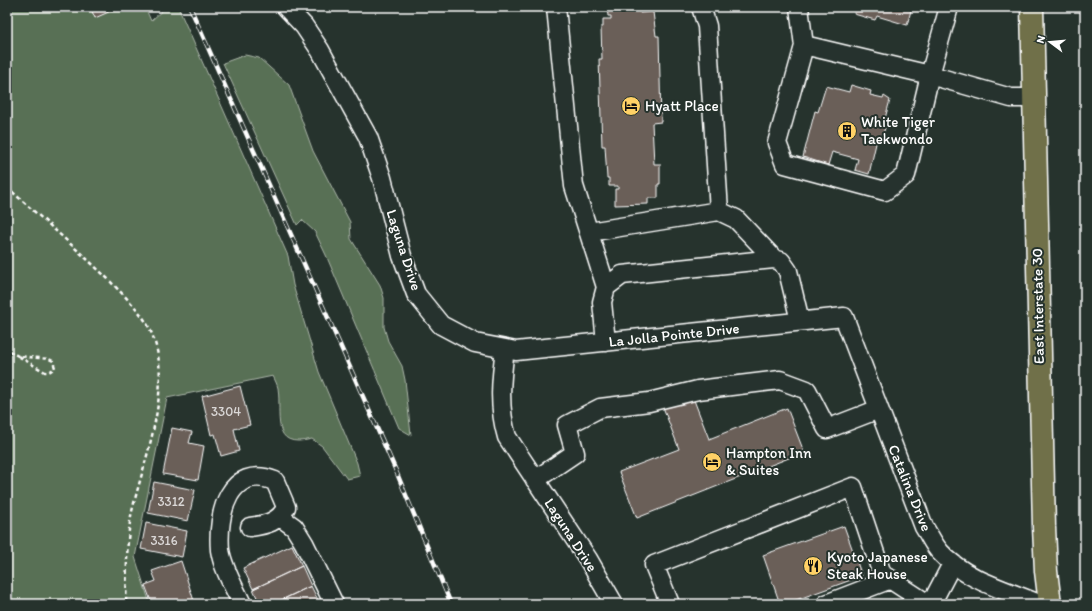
<svg xmlns="http://www.w3.org/2000/svg" width="1092" height="611" font-family="Itim,sans-serif">
  <style>
    .green { fill: #586f54; stroke: #acb7aa }
    .building { fill: #6a5e59; stroke: #fff }
    .lines { fill: none; stroke-linecap: round; stroke-linejoin: round }
    .minor-casing { stroke: #fff; stroke-width: 21 }
    .major-casing { stroke: #fff; stroke-width: 25 }
    .path { stroke: #fff; stroke-width: 2.5; stroke-dasharray: 4 3; stroke-linecap: butt }
    .minor { stroke: #26332d; stroke-width: 18 }
    .major { stroke: #6f704a; stroke-width: 22 }
    .rail-casing { stroke: #fff; stroke-width: 4.5 }
    .rail { stroke: #26332d; stroke-width: 3; stroke-dasharray: 9; stroke-linecap: butt }
    .labels { text-anchor: middle; dominant-baseline: central; stroke-width: 4; stroke-linejoin: round; paint-order: stroke }
    .number-label { font-size: 13px; fill: #dad7d6 }
    .poi-label { font-size: 15px; fill: #fff; stroke: #26332d; text-anchor: start }
    .street-label { font-size: 15px; fill: #fff; stroke: #26332d }
  </style>
  <rect width="100%" height="100%" fill="#26332d"/>
  <filter id="ink" filterUnits="userSpaceOnUse"><feTurbulence type="fractalNoise" baseFrequency=".025" numOctaves="2"/><feDisplacementMap in="SourceGraphic" scale="8" xChannelSelector="R" yChannelSelector="G"/><feConvolveMatrix kernelMatrix="1 2 1 2 8 2 1 2 1" color-interpolation-filters="sRGB"/></filter>
  <g filter="url(#ink)">
    <path class="green" d="M7 7H145L151 21 166 7H178L288 256 293 285 319 372 357 463 360 476 347 479 322 446 312 439C269 450 282 414 278 388 277 384 275 380 273 376L167 398 135 557 150 604H7Z
      M245 55 259 58 289 85 313 151 350 222 351 239 380 285 384 298V327L388 341 402 366 405 380 411 435 399 428 326 255 315 232 302 220 297 225 223 63Z"/>
    <path class="building" d="M90 7H120L95 18Z
      M607 7H640V13L653 12 656 36H659L661 122 652 123 654 164H660V184H658V198H648V204L615 205V189H618V186H609V178H607L605 146H602L599 59H602L601 27H603V19H611V16H608Z
      M856 7H912L907 25 877 16 875 20 854 14Z
      M851 85 871 91 870 95 883 98 884 96 890 100 884 122H887L881 140 877 139 869 174 855 170 858 159 832 152 828 165 803 157 815 111 818 112 826 86 849 92Z
      M240 386 250 425 234 429 239 451 221 456 215 434 211 435 202 396Z
      M692 395 709 439 787 408 804 452 637 518 619 472 679 449 663 407Z
      M172 428 192 432 189 443 204 446 198 480 163 474Z
      M154 482 195 490 188 521 148 513Z
      M146 523 187 531 182 557 141 549Z
      M844 526 862 576 785 604H780L763 555Z
      M292 545 302 566 253 589 243 568Z
      M181 561 195 604H152L145 585 156 581 152 571Z
      M302 566 311 586 273 604H260L253 589Z
      M311 586 320 604H273Z"/>
    <g class="lines">
      <defs>
        <path id="minor" d="M286 7 304 26 320 50 368 137 382 178 402 256 416 294 441 325 475 343 516 351 844 317 924 527C930 536 934 546 941 553 966 580 1006 590 1039 604
          M556 7 574 186 606 287
          M701 7 707 26 719 211 736 219 774 259
          M799 7 804 46 777 143 785 164 885 191 906 175 930 75 1011 98H1033
          M804 45 930 75 949 7
          M589 232 719 211
          M606 342 602 302 606 287 622 275 774 259 781 261 788 271 800 321
          M505 349C501 379 498 407 507 437L588 559 614 604
          M535 480 575 453 567 425 600 408 649 402 698 390 780 380 807 390 827 429 879 409
          M280 517 294 527 304 543 334 604
          M242 604C234 587 223 569 220 550 217 514 229 463 275 481L286 507C280 522 265 525 250 527
          M670 604 654 565 853 487 882 574 928 604
          M826 604 891 579
          M931 604 952 564"/>
        <path id="major" d="M1032 7 1044 527 1046 571 1050 604"/>
      </defs>
      <use href="#minor" class="minor-casing"/>
      <use href="#major" class="major-casing"/>
      <path class="path" d="M7 187C41 218 75 247 108 279 120 292 134 304 144 319 181 375 143 459 131 516 126 544 127 576 126 604
        M7 350 9 351 7 355
        M9 351 18 356 49 359 53 361 55 368 49 372H45L18 356"/>
      <use href="#minor" class="minor"/>
      <use href="#major" class="major"/>
      <defs>
        <path id="rail" d="M190 7 396 471 451 604"/>
      </defs>
      <use href="#rail" class="rail-casing"/>
      <use href="#rail" class="rail"/>
    </g>
  </g>
  <defs>
    <symbol id="hotel-disc" viewBox="-11 -11 22 22"><circle r="9.5" fill="#ffd166" stroke="#26332d"/><path d="M-6-4.5h1.5V1H6V5H4.5V3h-9V5H-6ZM-4 0a1.8 1.8 0 1 1 3.6 0ZM.5 0V-2.5h3Q6-2.5 6 0Z" fill="#111"/></symbol>
    <symbol id="building-disc" viewBox="-11 -11 22 22"><circle r="9.5" fill="#ffd166" stroke="#26332d"/><path d="M-4-6H4V6H1V3H-1V6H-4ZM-2.5-4.3h1.7v1.8h-1.7ZM.8-4.3h1.7v1.8H.8ZM-2.5-1h1.7V.8h-1.7ZM.8-1h1.7V.8H.8Z" fill="#111"/></symbol>
    <symbol id="restaurant-disc" viewBox="-11 -11 22 22"><circle r="9.5" fill="#ffd166" stroke="#26332d"/><path d="M-5-6h1v4h1v-4h1v4h1v-4h1v5L-1.5 .5V6h-2V.5L-5-1ZM5-6V6H3V1.5H1.5Q1.5-4 5-6Z" fill="#111"/></symbol>
  </defs>
  <g fill-rule="evenodd">
    <use href="#hotel-disc" x="620" y="95" width="22" height="22"/>
    <use href="#building-disc" x="836" y="120" width="22" height="22"/>
    <use href="#hotel-disc" x="701" y="451" width="22" height="22"/>
    <use href="#restaurant-disc" x="802" y="555" width="22" height="22"/>
  </g>
  <g class="labels">
    <g class="number-label">
      <text x="226" y="411">3304</text>
      <text x="171" y="501">3312</text>
      <text x="164" y="540">3316</text>
    </g>
    <g class="poi-label">
      <text x="645" y="106">Hyatt Place</text>
      <text x="861" y="122">White Tiger<tspan x="861" dy="17">Taekwondo</tspan></text>
      <text x="726" y="453">Hampton Inn<tspan x="726" dy="17">&amp; Suites</tspan></text>
      <text x="827" y="557">Kyoto Japanese<tspan x="827" dy="17">Steak House</tspan></text>
    </g>
    <g class="street-label">
      <text transform="translate(404 250) rotate(72)">Laguna Drive</text>
      <text transform="translate(1038 306) rotate(-91)">East Interstate 30</text>
      <text transform="translate(674 335) rotate(-6)">La Jolla Pointe Drive</text>
      <text transform="translate(910 488) rotate(68)">Catalina Drive</text>
      <text transform="translate(571 535) rotate(57)">Laguna Drive</text>
    </g>
  </g>
  <rect width="1092" height="611" fill="none" stroke="#26332d" stroke-width="24"/>
  <rect x="12" y="12" width="1068" height="587" fill="none" stroke="#fff" stroke-width="1.5" filter="url(#ink)"/>
  <g transform="translate(1050 42) rotate(286)" stroke="#26332d" stroke-width="3" paint-order="stroke">
  <path d="M0-3L7 15L0 10L-7 15Z" fill="#ffffff"/>
  <text y="-6" font-size="11" font-weight="bold" text-anchor="middle" fill="#ffffff">N</text>
  </g>
</svg>
